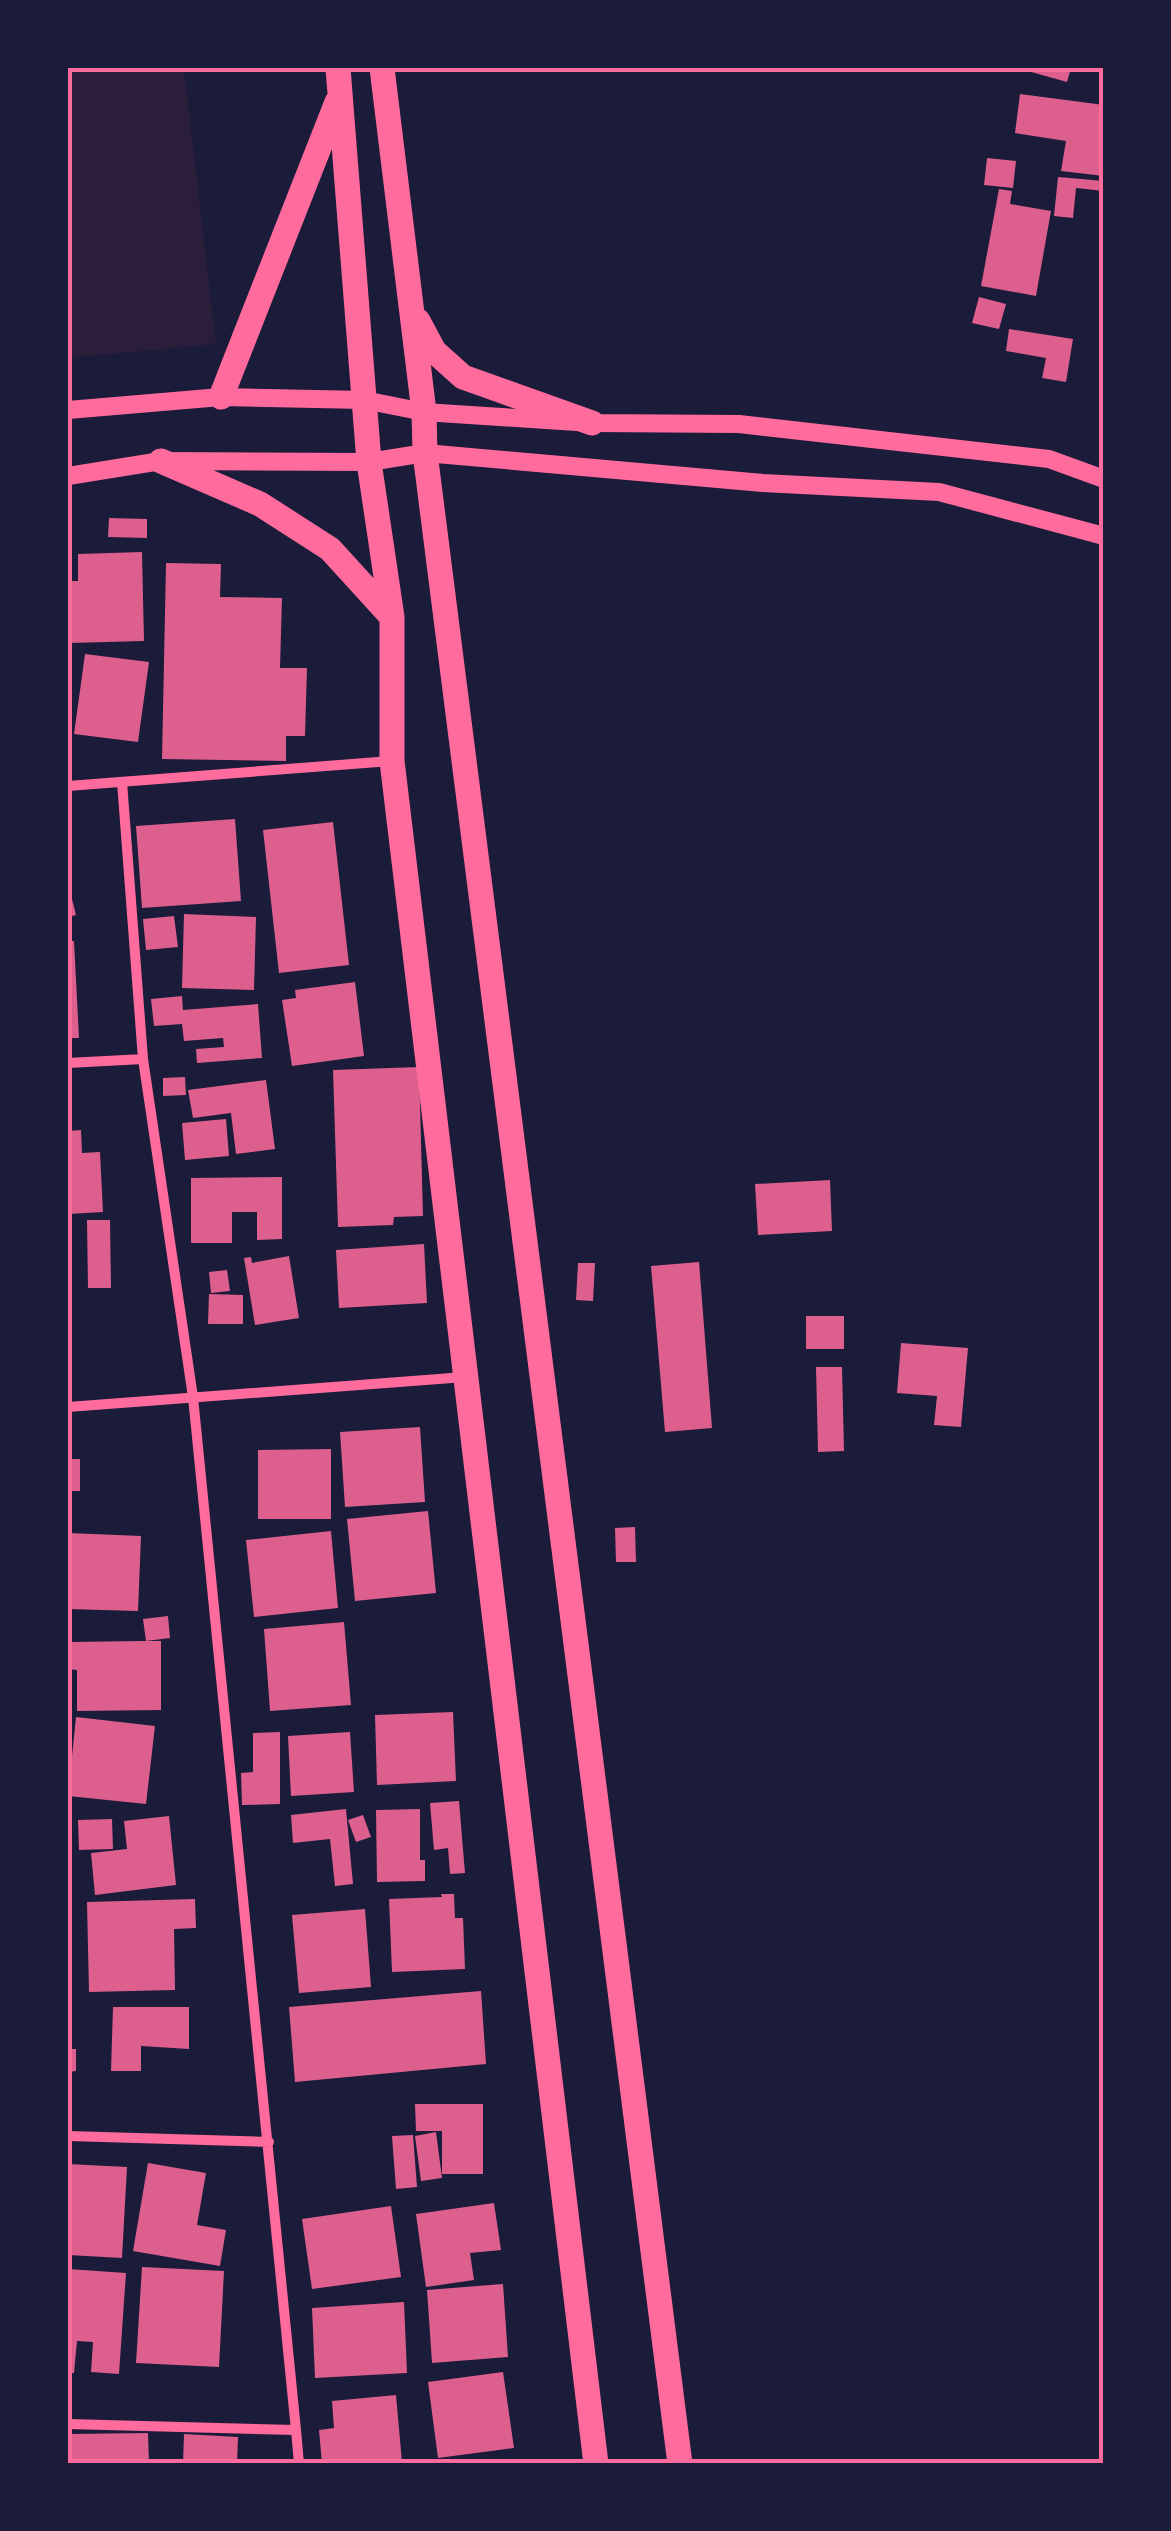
<svg xmlns="http://www.w3.org/2000/svg" width="1171" height="2531" font-family="'Roboto Condensed',sans-serif">
  <style>
    .green { fill: #2a1e3b }
    .building { fill: #dd5f8e }
    .lines { fill: none; stroke-linecap: round; stroke-linejoin: round }
    .minor { stroke: #ff6b9d; stroke-width: 10 }
    .tertiary { stroke: #ff6b9d; stroke-width: 18 }
    .primary { stroke: #ff6b9d; stroke-width: 25 }
    .neatline { fill: none; stroke: #ff6b9d; stroke-width: 4 }
  </style>
  <rect width="100%" height="100%" fill="#1b1b3a"/>
  <path class="green" d="M68 68H184L216 344 68 358Z"/>
  <path class="building" d="M1017 68H1071L1067 82Z
    M1020 94 1104 105V176L1061 171 1066 141 1015 133Z
    M987 158 1016 161 1013 188 984 185Z
    M1058 177 1104 181V191L1076 188 1073 218 1054 216Z
    M999 189 1012 191 1010 204 1051 211 1036 296 981 286Z
    M979 297 1006 304 999 329 972 323Z
    M1009 329 1073 339 1066 382 1042 378 1046 358 1006 351Z
    M109 518 147 519V538L108 537Z
    M142 552 144 641 69 643 68 581H78V554Z
    M166 563 221 564 220 597 282 598 280 668H307L305 736H286V761L162 759Z
    M85 654 149 662 138 742 74 734Z
    M235 819 241 901 142 908 136 826Z
    M333 822 349 965 279 973 263 830Z
    M68 883 76 915 68 917Z
    M184 914 256 917 254 990 182 988Z
    M174 916 178 947 146 950 143 919Z
    M68 941H74L79 1038H68Z
    M355 982 364 1056 292 1066 282 1000 296 998 295 990Z
    M182 996 183 1010 258 1004 262 1058 197 1063 196 1049 224 1047 223 1038 184 1041 182 1024 154 1026 151 999Z
    M419 1067 423 1216 394 1217 393 1225 338 1227 333 1070Z
    M185 1077 186 1095 163 1096V1078Z
    M266 1080 275 1149 236 1154 231 1113 193 1118 188 1090Z
    M226 1119 229 1156 185 1160 182 1123Z
    M81 1130 82 1153 100 1152 103 1212 68 1214V1131Z
    M282 1177V1239L257 1240V1212H232V1243H191V1178Z
    M830 1180 832 1231 758 1235 755 1184Z
    M87 1220H110L111 1288H88Z
    M424 1244 427 1303 339 1308 336 1250Z
    M289 1256 299 1318 255 1325 244 1258 251 1257 252 1263Z
    M699 1262 712 1428 665 1432 651 1266Z
    M578 1263H595L593 1301 576 1300Z
    M227 1270 230 1291 211 1293 209 1272Z
    M209 1294 243 1295V1324H208Z
    M806 1316H844V1349H806Z
    M901 1343 968 1348 961 1427 934 1425 937 1396 897 1393Z
    M816 1367H842L844 1451 818 1452Z
    M420 1427 425 1502 345 1507 340 1432Z
    M331 1449V1519H258V1450Z
    M68 1459H80V1491H68Z
    M428 1511 436 1593 355 1601 347 1519Z
    M635 1527 636 1562H616L615 1528Z
    M331 1531 338 1608 254 1617 246 1540Z
    M68 1533 141 1536 138 1611 68 1609Z
    M168 1616 170 1638 146 1641 143 1619Z
    M344 1622 351 1705 270 1711 264 1629Z
    M143 1641H161V1710L77 1711V1670L68 1669V1642Z
    M453 1712 456 1781 377 1785 375 1715Z
    M76 1717 155 1726 146 1804 68 1796Z
    M280 1732V1804L242 1805 241 1773 253 1772V1733Z
    M350 1732 354 1792 291 1796 288 1736Z
    M459 1801 465 1873 450 1874 448 1848 434 1850 430 1803Z
    M346 1809 353 1884 335 1886 330 1839 293 1843 291 1815Z
    M420 1809V1860H425V1881L377 1882 376 1810Z
    M363 1815 371 1837 356 1842 348 1820Z
    M169 1816 176 1885 95 1895 91 1853 127 1849 124 1821Z
    M112 1819 113 1849 79 1850 78 1820Z
    M441 1894H454L455 1918H463L465 1969 392 1972 389 1899 442 1897Z
    M195 1899 196 1928 174 1929 175 1990 89 1992 87 1902Z
    M365 1909 371 1987 299 1993 292 1915Z
    M481 1991 486 2064 295 2082 289 2007Z
    M113 2007H189V2049L141 2046V2071H111Z
    M68 2049H76V2071L68 2072Z
    M415 2104H483V2174H442V2131H416Z
    M436 2132 442 2178 421 2181 415 2136Z
    M413 2135 417 2187 396 2189 392 2136Z
    M148 2163 206 2173 197 2225 226 2230 220 2266 133 2251Z
    M68 2164 127 2167 122 2258 68 2255Z
    M494 2203 501 2250 470 2253 474 2280 426 2287 416 2214Z
    M391 2206 401 2277 312 2289 302 2219Z
    M142 2267 224 2271 219 2367 136 2363Z
    M68 2269 126 2273 119 2374 91 2372 93 2342 77 2341 74 2373H68Z
    M503 2284 508 2357 432 2363 427 2290Z
    M404 2302 407 2373 315 2378 312 2308Z
    M503 2372 514 2448 438 2458 428 2382Z
    M396 2395 402 2462 322 2464 319 2430 334 2428 332 2401Z
    M148 2433 149 2464H70V2434Z
    M184 2434 238 2437 237 2464H183Z"/>
  <g class="lines">
    <path class="minor" d="M122 782 143 1059
      M68 786 391 761
      M68 1063 143 1059 193 1397 296 2430 68 2424
      M68 1407 465 1377
      M68 2136 269 2142
      M296 2430 299 2464"/>
    <path class="tertiary" d="M68 410 221 397 364 400 424 412 592 423 739 424 1049 459 1104 479
      M68 476 161 461 369 462 425 453 763 483 939 492 1104 536"/>
    <path class="primary" d="M338 68 369 462 392 617V761L596 2464
      M382 68 424 412 425 453 680 2464
      M418 321 434 351 463 377 592 423
      M221 397 337 102
      M161 461 260 504 330 549 392 617"/>
  </g>
  <rect width="1171" height="2531" fill="none" stroke="#1b1b3a" stroke-width="140"/>
  <rect x="70" y="70" width="1031" height="2391" class="neatline"/>
</svg>
